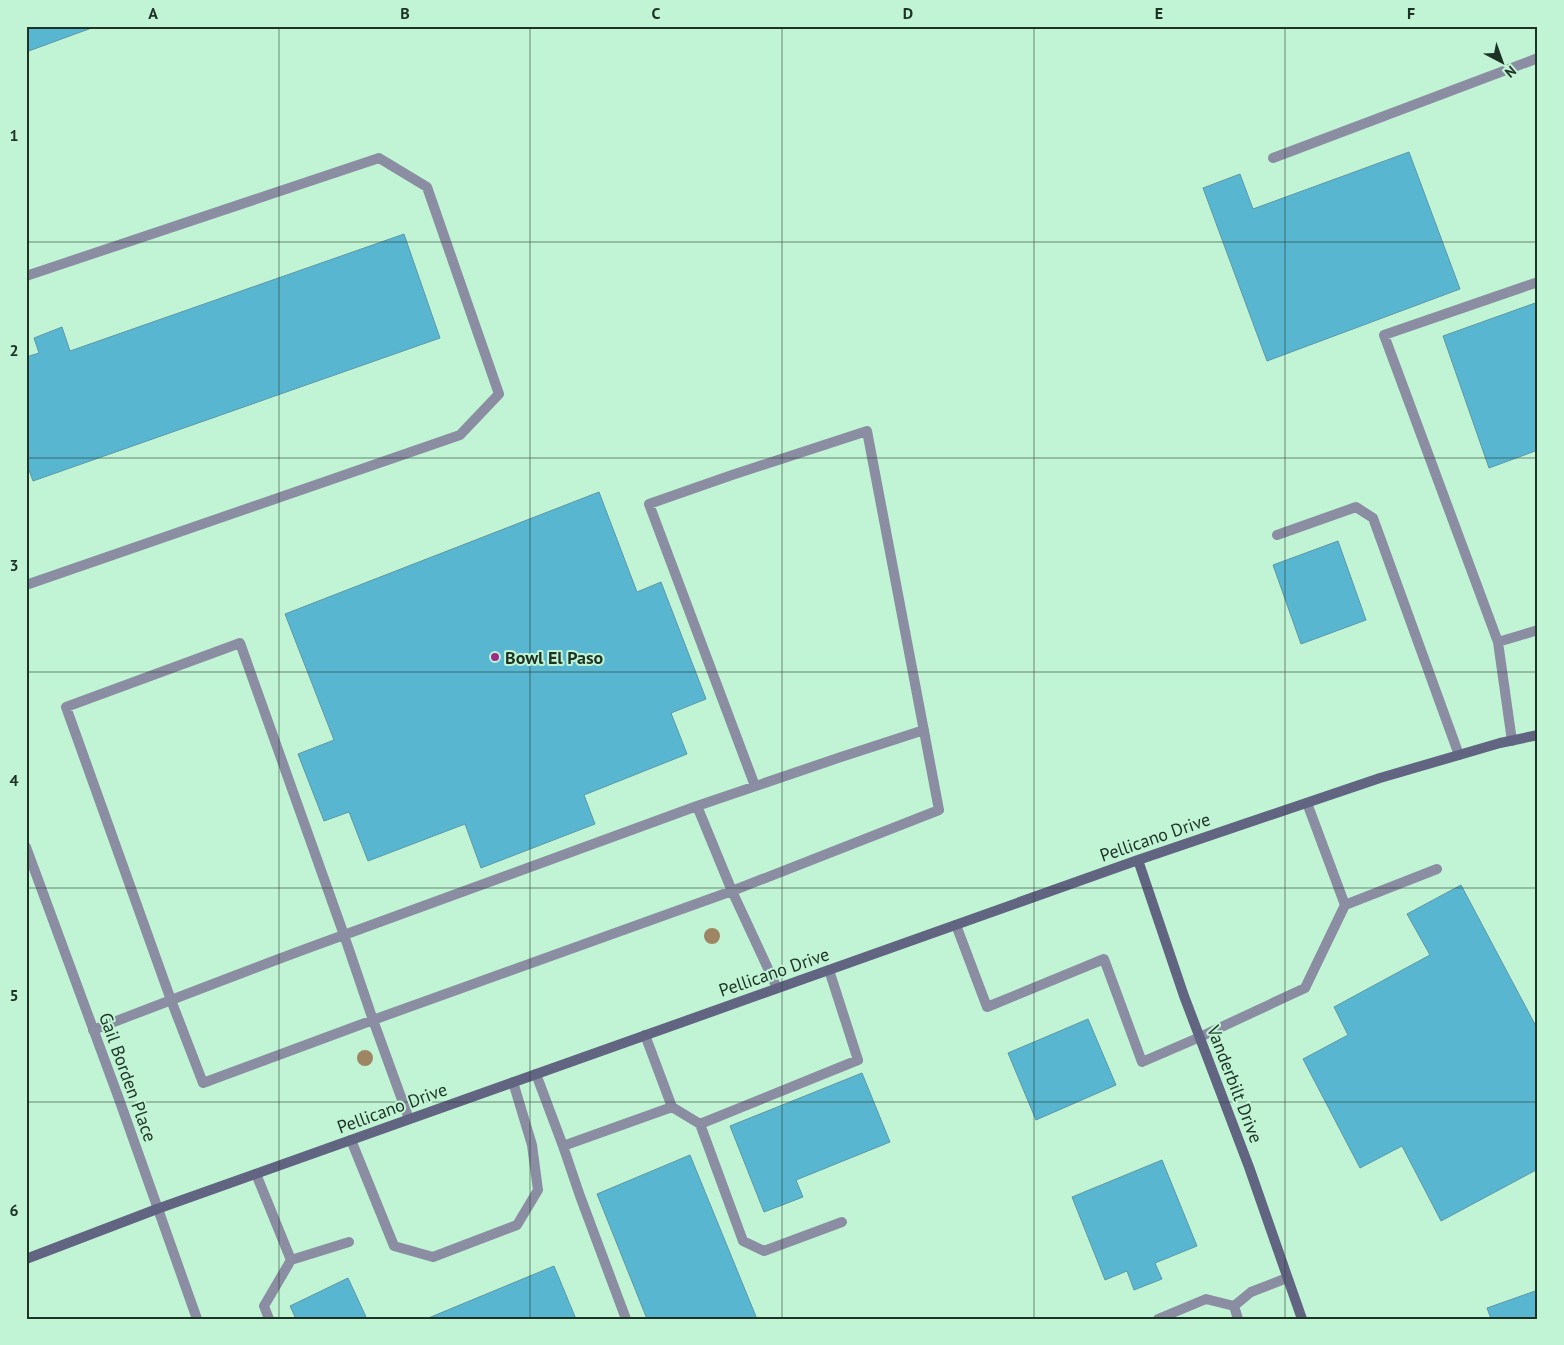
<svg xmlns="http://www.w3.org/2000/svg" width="1564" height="1345" font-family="'PT Sans',sans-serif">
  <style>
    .building { fill: #58b6d0; stroke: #5d98a9 }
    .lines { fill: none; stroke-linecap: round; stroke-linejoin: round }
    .lane { stroke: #8b8ea2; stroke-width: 10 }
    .street { stroke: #8b8ea2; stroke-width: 10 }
    .secondary { stroke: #616581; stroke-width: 10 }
    .tree { fill: #9e8665 }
    .grid { fill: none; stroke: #1e3226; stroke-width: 1; stroke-opacity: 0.55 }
    .poi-dot { fill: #a02b85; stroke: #c1f4d5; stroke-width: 2 }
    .labels { text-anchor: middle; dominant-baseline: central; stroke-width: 4; stroke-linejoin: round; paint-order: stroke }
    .poi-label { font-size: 18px; font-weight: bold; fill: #1e3226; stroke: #c1f4d5; text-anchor: start }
    .street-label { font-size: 18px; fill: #1e3226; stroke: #c1f4d5 }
    .neatline { fill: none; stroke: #1e3226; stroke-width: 2 }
    .grid-label { font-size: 16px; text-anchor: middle; font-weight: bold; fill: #1e3226 }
  </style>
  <rect width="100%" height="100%" fill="#c1f4d5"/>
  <path class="building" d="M26 26H97L26 52Z
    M1409 152 1460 289 1267 361 1203 188 1240 174 1253 209Z
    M404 234 440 338 33 481 26 462V357L39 353 34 338 62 327 70 351Z
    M1538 302V450L1489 468 1443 336Z
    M599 492 637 592 661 582 706 699 671 713 687 754 584 795 595 824 481 868 465 824 368 861 349 812 324 821 298 754 334 740 285 614Z
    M1338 541 1366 620 1301 644 1273 565Z
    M1461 885 1538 1030V1169L1441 1221 1402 1146 1360 1168 1303 1059 1348 1035 1334 1007 1430 955 1407 914Z
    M1088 1019 1116 1085 1036 1120 1008 1053Z
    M862 1073 890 1142 796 1180 803 1197 764 1212 730 1126Z
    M690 1155 757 1319H647L597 1194Z
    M1162 1160 1197 1246 1155 1263 1162 1279 1134 1290 1127 1271 1105 1280 1072 1197Z
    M554 1266 576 1319H426Z
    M348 1278 367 1319H296L290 1306Z
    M1538 1290V1319H1491L1487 1308Z"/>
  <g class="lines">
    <path class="lane" d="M1273 158 1538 58
      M26 276 379 158 427 187 499 394 460 435 26 585
      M1277 535 1356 507 1373 518 1459 755
      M1498 642 1384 335 1538 282
      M1512 741 1498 642 1538 630
      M1307 803 1345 905
      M697 806 841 757 924 730
      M956 925 987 1007 1104 959 1142 1062 1200 1037 1305 988 1345 905 1437 869
      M93 1030C177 998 260 965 344 935L373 1020 203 1083 171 1000 66 707 240 643 344 935 697 806 732 891 939 810 867 431 732 475 649 504 755 786
      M645 1035 672 1107
      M536 1074 563 1146 672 1107 700 1124 858 1060 829 970
      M409 1119 373 1020 732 891 777 988
      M700 1124 743 1241 764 1251 842 1222
      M351 1140 394 1246 433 1257 517 1225 538 1190 532 1145 513 1082
      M563 1146 580 1196 626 1319
      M256 1174 291 1260 349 1242
      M1234 1306 1251 1292 1287 1278
      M1234 1306 1238 1319
      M269 1319 264 1306 291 1260
      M1158 1319 1206 1299 1234 1306"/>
    <path class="street" d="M26 847 119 1099 197 1319"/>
    <path class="secondary" d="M1138 860 1184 996 1249 1167 1302 1319
      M26 1259 157 1209 1138 860 1380 778 1500 743 1538 735"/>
  </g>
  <g class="tree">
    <circle cx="712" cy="936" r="8"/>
    <circle cx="365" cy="1058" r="8"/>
  </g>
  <path class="grid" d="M279 26V1319M530 26V1319M782 26V1319M1034 26V1319M1285 26V1319M26 242H1538M26 458H1538M26 672H1538M26 888H1538M26 1102H1538"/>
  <circle class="poi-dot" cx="495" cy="657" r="5"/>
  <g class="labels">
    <g class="poi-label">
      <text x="505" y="657">Bowl El Paso</text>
    </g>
    <g class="street-label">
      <text transform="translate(1155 837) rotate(-19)">Pellicano Drive</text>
      <text transform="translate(774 972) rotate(-19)">Pellicano Drive</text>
      <text transform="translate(128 1077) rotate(70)">Gail Borden Place</text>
      <text transform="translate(1235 1084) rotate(69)">Vanderbilt Drive</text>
      <text transform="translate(392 1108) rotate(-20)">Pellicano Drive</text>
    </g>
  </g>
  <rect width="1564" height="1345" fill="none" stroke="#c1f4d5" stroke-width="55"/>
  <g transform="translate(1502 62) rotate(139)" stroke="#c1f4d5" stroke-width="4" paint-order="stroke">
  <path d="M0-4L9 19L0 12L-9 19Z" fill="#1e3226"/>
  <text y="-8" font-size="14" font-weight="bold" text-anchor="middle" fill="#1e3226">N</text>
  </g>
  <rect x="28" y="28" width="1508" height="1290" class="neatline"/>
  <g class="grid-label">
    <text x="153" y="19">A</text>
    <text x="405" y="19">B</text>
    <text x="656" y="19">C</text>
    <text x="908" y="19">D</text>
    <text x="1159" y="19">E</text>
    <text x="1411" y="19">F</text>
    <text x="14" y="141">1</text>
    <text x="14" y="356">2</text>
    <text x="14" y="571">3</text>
    <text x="14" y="786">4</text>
    <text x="14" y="1001">5</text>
    <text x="14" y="1216">6</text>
  </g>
</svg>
